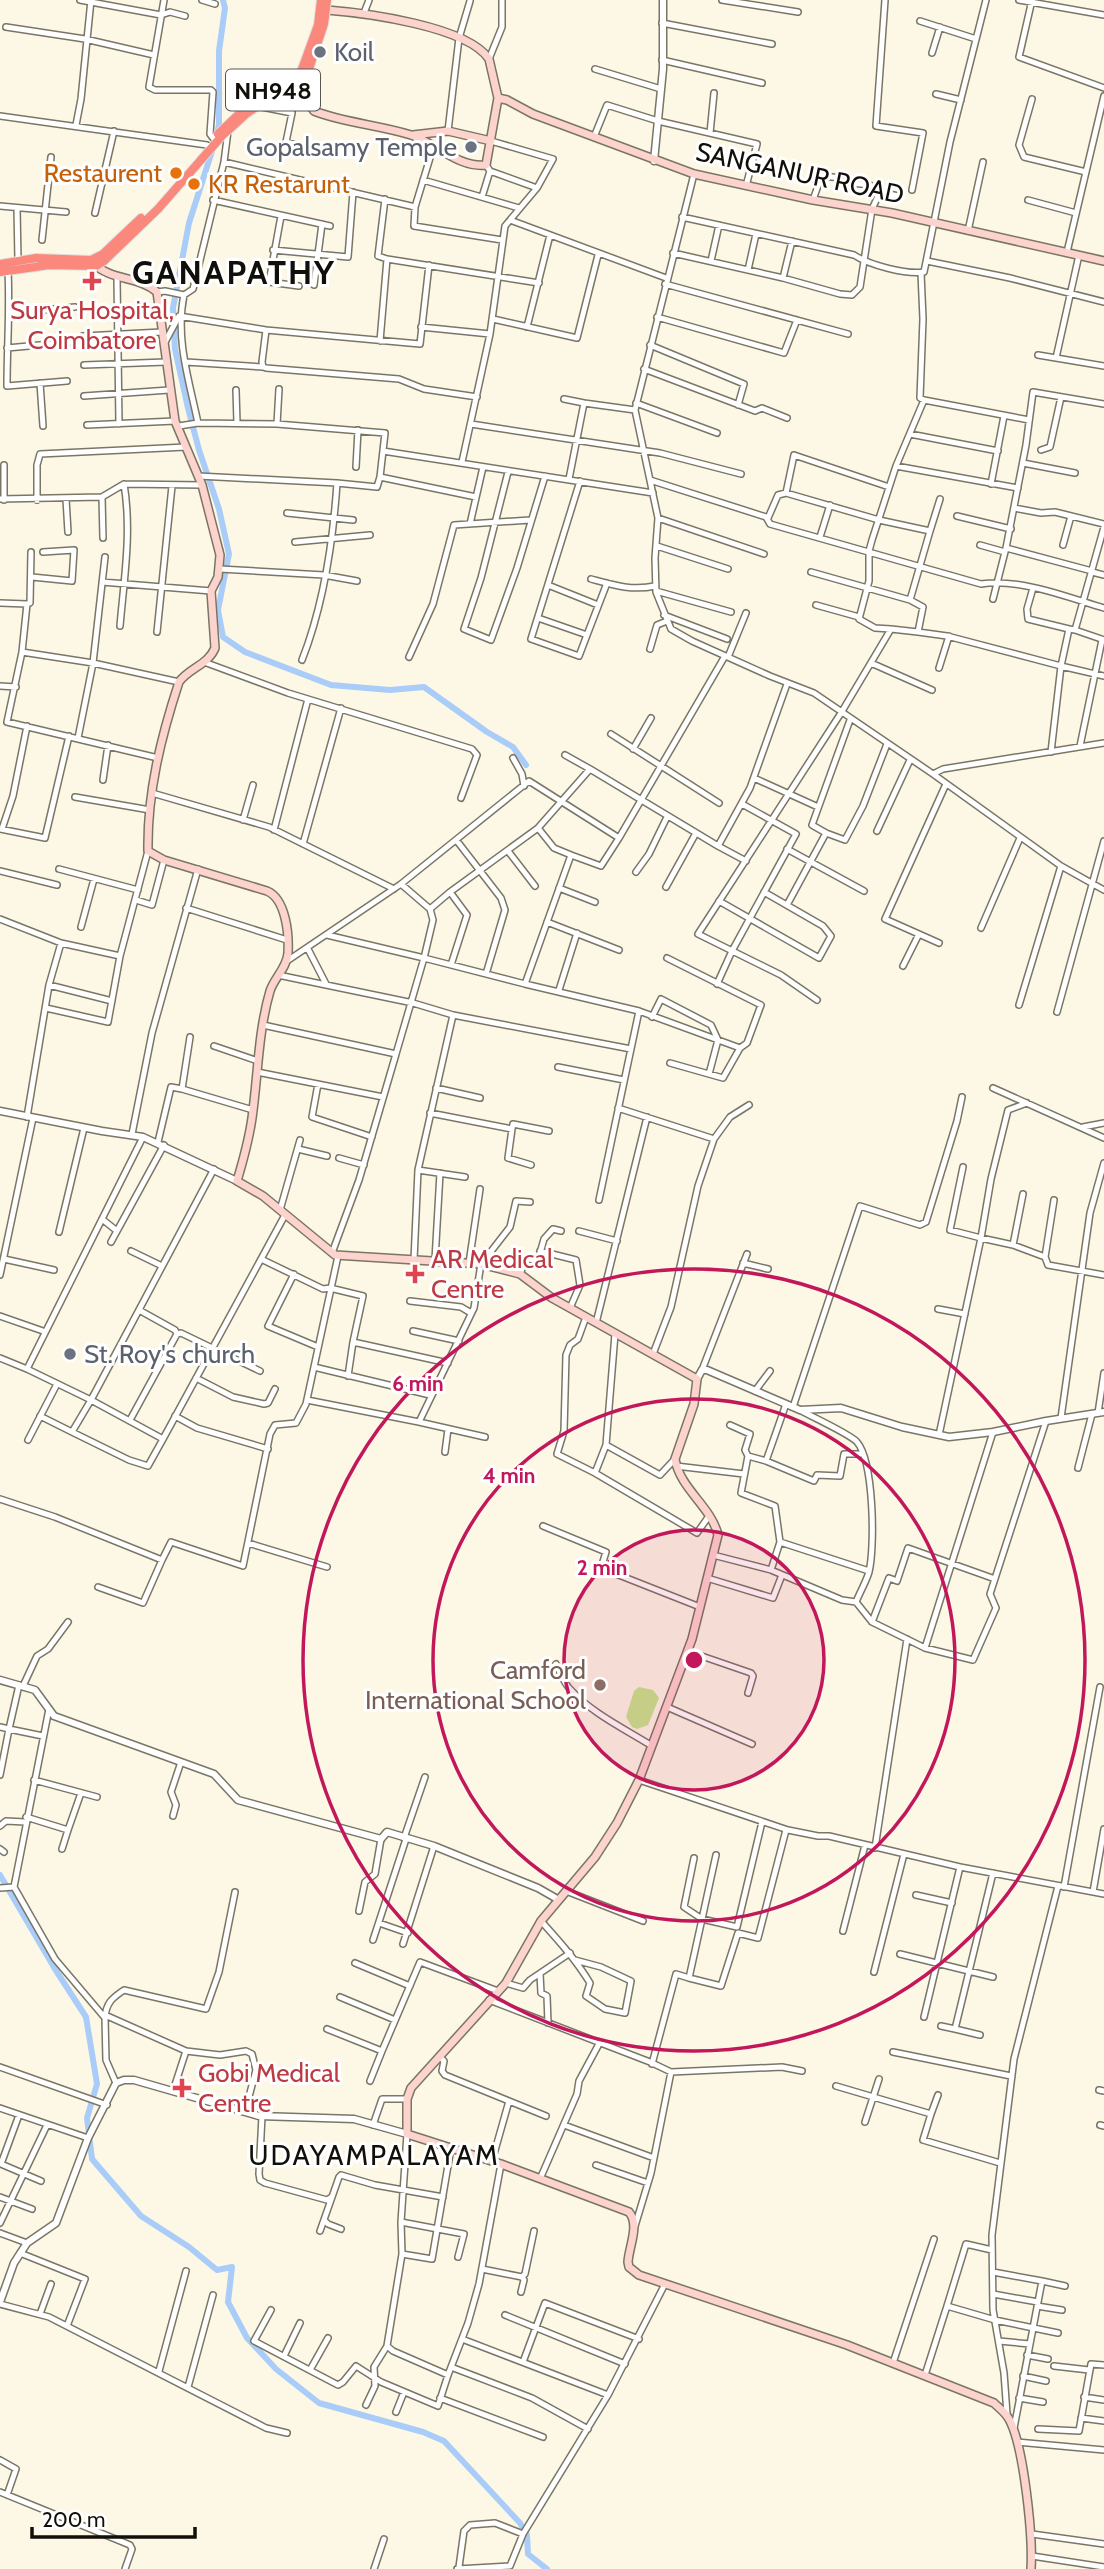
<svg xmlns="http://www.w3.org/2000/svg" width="1104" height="2569" font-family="Cabin,sans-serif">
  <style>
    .grass { fill: #c5e68d }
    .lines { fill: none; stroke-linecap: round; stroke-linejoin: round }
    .canal { stroke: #aaccf8; stroke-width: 6 }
    .minor-casing { stroke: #7a7666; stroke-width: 8 }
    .tertiary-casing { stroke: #7a7666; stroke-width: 9 }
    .secondary-casing { stroke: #7a7666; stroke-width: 10 }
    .trunk-casing { stroke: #dedddd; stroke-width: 10 }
    .minor { stroke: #fff; stroke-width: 5 }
    .tertiary { stroke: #fff; stroke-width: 6 }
    .secondary { stroke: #fdd3ce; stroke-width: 7 }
    .trunk { stroke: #fa887c; stroke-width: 8 }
    .ring { fill: none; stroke: #c2185b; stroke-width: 3.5 }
    .worship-dot { fill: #6b7280; stroke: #fff; stroke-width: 2.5 }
    .food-dot { fill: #e8710a; stroke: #fff; stroke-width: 2.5 }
    .health-dot { fill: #e0444e; stroke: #fff; stroke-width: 2.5 }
    .education-dot { fill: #8d6e63; stroke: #fff; stroke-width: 2.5 }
    .labels { text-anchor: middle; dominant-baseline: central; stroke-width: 6; stroke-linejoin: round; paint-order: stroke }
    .shield { fill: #fff; stroke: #585753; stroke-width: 2 }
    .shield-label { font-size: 24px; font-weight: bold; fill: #100f09 }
    .worship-label { font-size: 26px; fill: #5b616d; stroke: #fff; text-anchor: start }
    .food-label { font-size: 26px; fill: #c56008; stroke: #fff; text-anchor: end }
    .street-label { font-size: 26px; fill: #100f09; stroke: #fff }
    .health-label { font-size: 26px; fill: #be3a42; stroke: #fff; text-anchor: start }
    .education-label { font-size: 26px; fill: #785e54; stroke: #fff; text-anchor: end }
    .neighbourhood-label { font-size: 28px; letter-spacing: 2px; fill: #100f09; stroke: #fff }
    .district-label { font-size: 33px; font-weight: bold; letter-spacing: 2px; fill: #100f09; stroke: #fff }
    .centre { fill: #c2185b; stroke: #fff; stroke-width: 3.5 }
    .ring-label { font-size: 21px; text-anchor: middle; font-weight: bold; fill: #c2185b; stroke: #fff; stroke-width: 6; stroke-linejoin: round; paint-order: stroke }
  </style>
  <rect width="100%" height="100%" fill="#fcf8e5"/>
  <path class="grass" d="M639 1687 653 1690 659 1698 648 1725 637 1729 632 1727 626 1717 634 1691Z"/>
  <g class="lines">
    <path class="canal" d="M217 134 219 124V51L225 8 223 0
      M213 148 189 223 173 308 175 349 188 408 199 450 219 509 229 554 218 610 223 637 245 652 331 685 390 690 424 687 487 732 513 747 526 765
      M0 1875 55 1969 86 2017 97 2084 87 2118 92 2159 141 2216 189 2247 217 2270 232 2267 228 2302 247 2338 276 2369 319 2403 423 2432 444 2441 520 2523 527 2535 528 2554 547 2569"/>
    <defs>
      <path id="minor" d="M80 0 161 15 170 12 185 16
        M164 0 149 87 155 90H211L213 92 210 134 213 138
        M202 0 215 4
        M722 0 798 12
        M885 0 876 126 923 133 912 190
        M1019 0 1104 15
        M1032 0 1019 57 1104 88
        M364 13 369 0
        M920 21 976 39
        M662 23 772 44
        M6 27 85 39 154 55
        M932 53 940 27
        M489 59 502 27V0
        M662 60 762 83
        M595 69 661 89
        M936 94 961 100
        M1032 99 1019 145 1024 157 1086 172
        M257 106 292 113 286 142 328 153
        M0 116 207 145
        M76 125 81 99 91 0
        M448 131 459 38 470 1
        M710 133 714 93
        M594 137 607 105 658 121 757 144 746 186
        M491 141 553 159 537 188
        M224 162 228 131
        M694 174 635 410 658 518 655 558 656 592 671 629 692 641 770 676 814 693 933 774 1061 866 1104 890
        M423 180 519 208
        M482 197 490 171
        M385 199 378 256 387 259 539 283
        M213 200 330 226
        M813 200 821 177 823 176 841 178 842 182 870 185 880 192
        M1028 200 1076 213
        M0 206 66 212
        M415 207 414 226 502 240
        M17 208 18 260
        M95 213 114 131
        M281 216 269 282 299 286
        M682 217 854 255C869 265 907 275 924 272L950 142 986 0
        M510 220 666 278
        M968 231 983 162
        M42 240 51 157
        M273 250 348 257 353 192
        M1067 252 1104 96
        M673 253 783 278 840 294 852 295 860 287 872 209 880 192 898 196
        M1079 255 1056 358 1104 366
        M711 261 719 225
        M927 261 1010 278 1104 302
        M748 270 756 234
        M8 271C10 309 7 347 7 386L67 381
        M921 273 923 319 920 398 924 400
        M117 278 119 424
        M783 278 792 241
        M665 284 848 334
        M314 285 322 224
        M157 292 165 291 184 295 193 289 224 162 415 207 433 148
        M184 295C175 338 189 380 198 423
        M10 313 75 307
        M657 317 784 353 797 320
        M493 319 577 338 598 255
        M421 327 490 334
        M527 327 550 235
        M266 330 420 344 429 265
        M83 336 162 332
        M380 341 387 259
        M165 342 179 316 266 330 262 362 263 367 266 368 399 379 424 389 477 397
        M650 345 744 384 738 405
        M7 348 72 342
        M1038 355 1056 358
        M186 362 263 367
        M84 365 166 362
        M644 369 755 411 762 408 787 418
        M40 383 43 426
        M236 390 237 423
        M84 396 169 390
        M564 399 584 403
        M636 403 717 433
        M277 424 279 389
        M471 424 660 453 741 474
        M87 425 175 421
        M179 426 198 423 277 424 385 433 380 477
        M910 434 998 451
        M1041 450 1050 447 1061 397
        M383 451 653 493
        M462 462 490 334 505 226 537 188 490 171 486 165
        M1023 463 1075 473
        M896 466 1018 488
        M356 467 358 430
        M508 472 481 578 464 629 491 640 517 568 545 476
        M198 476 337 483 377 487 380 477 476 497
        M569 479 584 403 635 410
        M650 480 766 517 770 524 981 584C1019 578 1067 597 1104 608
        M991 484 1004 416
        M786 493 794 455 889 487
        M102 497 103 538
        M0 499 102 497 124 484 202 485
        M66 499 68 532
        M4 500V465
        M37 500V465L40 454 186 447
        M1014 508 1041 513 1055 512 1104 524
        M287 513 353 520
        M957 516 1011 529
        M658 518 764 554
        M768 518 778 495 786 493 879 520 930 531 910 600 923 607 918 632 891 629
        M470 524 483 467
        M1104 527 1075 630 1069 629 1061 666 1104 676
        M930 531 940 499
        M820 537 830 505
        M295 542 370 535
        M980 545 1005 552
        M1063 545 1071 516
        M657 546 728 569
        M220 569 324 575 357 581
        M1092 571 1006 548 1026 445 1033 392 1104 404
        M811 572 910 600
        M1092 572 1104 575
        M32 577 72 581 74 550 43 552
        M591 579C613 585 632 591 655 586
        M102 582 211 591
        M548 585 598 605
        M1033 588 1027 609 1028 619 1069 629
        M656 591 731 612
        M993 599 1006 548
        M0 603 27 604 22 652 93 663 179 682
        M27 604 30 603 31 552
        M816 605 859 617
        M664 615 727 639
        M538 618 587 635 579 656 531 639 580 481
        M120 626C124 579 132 532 124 484
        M1075 630 1104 640
        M157 632 172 486
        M918 632 947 636 1061 666 1051 752
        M587 635 607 583
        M650 649 657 625 667 621
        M22 652 7 722 158 758
        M409 657 433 604 454 525 530 520
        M728 657 746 613
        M302 660C324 604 333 542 337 483
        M204 662 288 693 472 749 477 755 461 798
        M871 663 932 690
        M939 668 949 636
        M0 686 16 687
        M611 734 719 803
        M78 738 93 663 105 557
        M1080 746 1102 640
        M633 749 651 718
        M565 755 590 769
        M513 758 522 774 524 786
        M933 774 943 769 1104 743
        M754 778 818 807
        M103 780 108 745
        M152 793 269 827 394 889
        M75 797 150 810
        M243 820 253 785
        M538 828 554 848 571 855 525 984 639 1011 740 1048
        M0 829 45 838 69 736
        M2 829 13 796 27 726
        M274 830 308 699
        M877 831 910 760
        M826 833 845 840 863 806 887 744
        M457 841 501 898 505 910 486 974
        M303 844 341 708
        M787 849 864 891
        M508 851 535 886
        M571 855 601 866 619 838
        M746 861 718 846 750 788 787 684
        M59 869 138 890
        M0 871 57 885
        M636 872 649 854 667 817
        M401 884 430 909 450 892 538 828 590 769 718 846
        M666 887 696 833
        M559 888 595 902
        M450 892 467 915 451 965
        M136 900 152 905 164 860
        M719 901 819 958 831 936 823 926 764 892
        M787 905 826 833 812 825 850 720
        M186 908 287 940
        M430 909 433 920 424 958 525 984
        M0 919 61 943 120 956
        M547 922 619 950
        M81 927 94 879
        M981 928 1020 838
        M939 943 885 919 946 784
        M308 949 326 984
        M667 958 761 1005 747 1043 740 1048 723 1078 670 1063
        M287 961 401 884 529 781 619 838 725 656
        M903 966 919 934
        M278 975 413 1003 453 1015
        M717 984 732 951 796 834 742 804
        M49 985 112 1001
        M559 990 577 933
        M817 1000 781 975 698 934 841 713 891 629 875 628 859 619 869 581V551L872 540 896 466 924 400 1029 420
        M1019 1005 1061 866
        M46 1008 108 1022 120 956 148 851
        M1057 1012 1104 841
        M652 1017 661 999 711 1025 718 1040 709 1074
        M263 1025 396 1054 424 958 327 935
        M190 1037 182 1089 253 1110
        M214 1046 258 1061
        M558 1067 624 1080
        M257 1072 383 1097
        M318 1084 312 1117 372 1137
        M436 1088 480 1098
        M993 1088 1104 1138
        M618 1108 714 1139
        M430 1113 512 1129 513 1124 549 1131
        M27 1117 49 985 61 943
        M1083 1127 1104 1123
        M512 1129 508 1158 531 1165
        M132 1134 152 1033 198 869
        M158 1142 171 1087 182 1089
        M298 1149 327 1156
        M339 1158 364 1165
        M963 1167 950 1230 981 1238 991 1179 1008 1110 1027 1103
        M418 1170 465 1177
        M599 1200 639 1011
        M1054 1200 1045 1257 1048 1265 1104 1275
        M280 1210 300 1140
        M102 1219 117 1231 111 1242
        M117 1231 164 1145
        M579 1231 617 1241
        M59 1232 84 1128
        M1013 1245 1045 1257
        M131 1251 162 1266
        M540 1251 576 1260 580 1285 570 1308
        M332 1253 359 1180 396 1054
        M4 1259 54 1270
        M261 1259 323 1289 330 1288 363 1296 353 1342 448 1363
        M414 1260 418 1170 453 1015 631 1049
        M435 1260 440 1173
        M469 1263 480 1189
        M743 1263 768 1269
        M484 1264 489 1254 510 1227 516 1201 530 1202
        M294 1274 268 1326 318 1347
        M520 1274 526 1259 538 1260 544 1239 553 1229 561 1231
        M0 1275 33 1118
        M410 1301 461 1307 471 1313
        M938 1309 965 1314
        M139 1310 175 1330 177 1334 181 1333 260 1371
        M0 1316 43 1331
        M586 1317 578 1339 570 1345 566 1355 564 1431 557 1454 595 1473 697 1533 709 1516
        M596 1323 647 1117
        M413 1331 459 1341
        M653 1354 671 1307 698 1186 714 1139 730 1117 749 1105
        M0 1358 27 1369 143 1137
        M314 1367 430 1395
        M27 1369 91 1400 72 1432 129 1460 148 1466 163 1439 91 1400 214 1169
        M702 1370 747 1254
        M348 1376 353 1342
        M196 1378 233 1397 264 1404 268 1403 275 1389
        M755 1391 770 1371
        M307 1400 419 1422 474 1308 481 1264
        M793 1407 860 1206 920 1225 926 1222 957 1121 962 1097
        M1098 1413 1104 1373
        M40 1416 72 1432
        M175 1416 197 1428 268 1449
        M1061 1418 1090 1213 1104 1163
        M130 1420 177 1334
        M419 1422 485 1437
        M730 1425 750 1434 745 1450 748 1456
        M939 1435 981 1238 1013 1245 1023 1194
        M163 1439 285 1215
        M28 1440 57 1384
        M606 1445 660 1475 675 1459
        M445 1452 448 1429
        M862 1454H844L840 1476 817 1475 814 1481 766 1461 748 1456 741 1493 775 1506 780 1542 869 1571
        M766 1461 786 1404
        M676 1466 744 1474
        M1078 1468 1092 1414
        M595 1473 606 1445 615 1334
        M0 1499 55 1517 162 1560 171 1542 243 1566 270 1434 275 1425 296 1423 306 1404 338 1256
        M543 1526 606 1552 601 1568 700 1607
        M248 1543 327 1567
        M713 1555 771 1570 842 1600 856 1602C860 1592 866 1582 869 1572 875 1547 874 1462 857 1442 850 1434 812 1417 800 1410
        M771 1570 780 1542
        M707 1578 773 1598 782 1575
        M98 1587 143 1603 162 1560
        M856 1602 872 1622 925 1648 973 1660 996 1608 990 1594 1046 1421
        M872 1622 889 1578 897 1581 908 1548 995 1579
        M925 1648 993 1432
        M687 1651 751 1673 753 1676 748 1693
        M556 1664C560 1672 563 1681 569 1688 591 1713 625 1729 652 1746
        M19 1685 9 1729 43 1736
        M23 1686 37 1656 48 1649 68 1622
        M667 1707 752 1744
        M49 1709 14 1887 55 1959 105 2018 106 2060 116 2083
        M0 1727 9 1729 0 1775
        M34 1780 97 1797
        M639 1780 788 1830 818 1836H829L960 1867 1104 1894
        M173 1816 176 1805 171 1792 181 1762
        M26 1817 68 1830 81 1793
        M0 1826 6 1821 25 1822
        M404 1838 425 1777
        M875 1848 907 1639
        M0 1849 4 1852
        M62 1849 68 1830
        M694 1858 684 1907 702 1919 716 1855
        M1064 1887 1100 1687
        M0 1888 14 1887
        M566 1891 643 1921
        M1093 1892 1104 1829
        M916 1895 952 1903
        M359 1911 365 1882 375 1874 381 1839
        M541 1921C559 1941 576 1960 590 1983L586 1996 605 2009 625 2013 631 1981 601 1967 575 1960
        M379 1923 408 1933
        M843 1931 865 1845
        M373 1940 406 1839
        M403 1944 434 1846
        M900 1954 993 1977
        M355 1963 410 1986
        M874 1972 904 1854
        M540 1974 541 1993 547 1996 548 2023
        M689 1978 721 1986 738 1933 758 1938 786 1830
        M506 1983 523 1988 530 1980 570 1953
        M340 1997 395 2020
        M489 2000 650 2062 671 2072 782 2067 802 2071
        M105 2015 186 2051 173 2091
        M924 2017 960 1867
        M105 2018C106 2003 112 1998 124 1990L206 2009 219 1972 235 1892
        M941 2026 955 2029
        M327 2029 382 2051 420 1962 498 1991
        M980 2035 955 2029 993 1873
        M186 2051 220 2055 246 2051 252 2054 256 2070 245 2112
        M893 2052 1011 2076
        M439 2056 444 2061 442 2071 445 2075 509 2101 492 2161
        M652 2064 676 1974 689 1978 702 1919 737 1927 762 1822
        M0 2067 107 2105
        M370 2081 382 2051
        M836 2086 931 2114 923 2140 1000 2163
        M1099 2090 1104 2091
        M509 2101 546 2116
        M0 2108 88 2138
        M931 2114 938 2095
        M19 2115 1 2164 41 2181
        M262 2116 259 2174 260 2180 265 2183 327 2200 332 2197 339 2177 341 2175 375 2185 443 2197
        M865 2122 879 2079
        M373 2125 382 2099H407
        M564 2125 654 2158
        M1100 2125 1104 2126
        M407 2134 401 2222 464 2234 458 2257
        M596 2165 648 2183
        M540 2179 577 2094 579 2081 600 2042
        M0 2197 32 2209
        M324 2220 328 2224 341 2229
        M0 2223 47 2125
        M635 2226 651 2173 671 2072
        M320 2231 332 2197
        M0 2233 27 2243
        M992 2250 966 2244 947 2306 995 2320 1058 2333
        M20 2253 85 2279 67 2326
        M402 2254 432 2259 451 2148
        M482 2269 522 2277
        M993 2272 1042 2281 1014 2428
        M1042 2281 1065 2286
        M521 2292 524 2280 522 2277 525 2274 534 2231
        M993 2294 1038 2302
        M0 2304 49 2317 266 2428 287 2433
        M1037 2306 1062 2310
        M271 2310 254 2341 338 2385 343 2382 356 2366 381 2382 438 2406 448 2375
        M40 2314 51 2284
        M505 2315 625 2364
        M462 2339 608 2395
        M999 2341 1030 2344
        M387 2346 393 2351 448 2375 468 2323 479 2284 501 2164
        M1027 2355 1048 2359
        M284 2356 300 2323
        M523 2362 545 2303 639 2339
        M893 2363 934 2239
        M1054 2366 1089 2370
        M451 2367 532 2398 588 2429
        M310 2370 328 2338
        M159 2371 186 2271
        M925 2375 947 2306
        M1023 2376 1046 2381
        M188 2387 213 2295
        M1084 2397 1104 2400
        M440 2398 543 2437
        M1019 2398 1043 2402
        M366 2405 375 2386 374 2367 387 2346 402 2254 401 2222
        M396 2412 404 2392
        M1007 2414 1004 2373 993 2310 992 2235 1014 2059 1058 1886
        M1081 2418 1104 2421
        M1038 2429 1079 2431 1091 2364 1104 2365
        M1017 2442 1104 2450
        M0 2460 16 2469 7 2495
        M0 2492 130 2545 132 2549 125 2569
        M1032 2534 1104 2544
        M1032 2556 1104 2567
        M459 2567 464 2531 470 2525 495 2523 523 2534
        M374 2569 384 2539
        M457 2569 510 2566 523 2534 608 2395 665 2284"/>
      <path id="tertiary" d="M654 161 663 69V0
        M0 1111 102 1131 143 1137 237 1181
        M697 1379 702 1370H707L800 1410 841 1408 902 1427 949 1437 993 1432 1046 1421 1104 1412
        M0 1680 35 1690 54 1716 214 1774 238 1800 381 1839 387 1832 434 1846 538 1888 559 1900
        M0 2302 14 2263 27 2243 56 2223 88 2138 116 2083 124 2080H134L259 2116 354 2119 407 2134"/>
      <path id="secondary" d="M292 79 314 111C345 123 379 125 411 135 436 143 458 168 486 165L498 98 489 59C467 26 365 13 327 10
        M498 98 507 100 533 114 694 174 813 200 892 213 1104 261
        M413 135 448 131 491 141
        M93 263C111 281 139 276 157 292L175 421 202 485 220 555 218 577 211 591 215 648C208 665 189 668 179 682 161 737 147 793 148 851L164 860 267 891C286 899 289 934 288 953 287 968 274 978 270 991 258 1032 258 1076 252 1118 249 1139 243 1161 237 1181L263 1196 335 1255 481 1264 520 1274 552 1298 697 1379 694 1404 675 1459C680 1489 711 1506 718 1535L692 1639 639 1780 617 1823 595 1857 541 1921 506 1983 411 2088 407 2099V2134L501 2164 629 2212C640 2225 629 2246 628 2262L629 2267 639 2275 847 2345 994 2403C999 2408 1005 2412 1009 2419 1024 2446 1033 2537 1031 2569"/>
      <path id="trunk" d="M269 92 299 74 302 69 318 25 321 0
        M218 134 239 114
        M0 264 36 258 91 260 103 254 141 218
        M0 272 49 265 96 266 104 261 158 209 221 137 246 114 274 95 303 87 324 24 327 0"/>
    </defs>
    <use href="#minor" class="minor-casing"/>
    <use href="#tertiary" class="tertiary-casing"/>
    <use href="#secondary" class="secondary-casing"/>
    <use href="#trunk" class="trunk-casing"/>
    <use href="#minor" class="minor"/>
    <use href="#tertiary" class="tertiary"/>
    <use href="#secondary" class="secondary"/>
    <use href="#trunk" class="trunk"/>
  </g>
  <circle cx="694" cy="1660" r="130" fill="#c2185b" fill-opacity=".12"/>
  <g class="ring">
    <circle cx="694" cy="1660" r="130"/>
    <circle cx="694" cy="1660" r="261"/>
    <circle cx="694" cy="1660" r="391"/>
  </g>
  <g class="worship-dot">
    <circle cx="320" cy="52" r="7"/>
    <circle cx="471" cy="147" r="7"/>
    <circle cx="70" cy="1354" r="7"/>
  </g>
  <g class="food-dot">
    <circle cx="176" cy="173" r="7"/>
    <circle cx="194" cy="184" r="7"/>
  </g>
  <g class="health-dot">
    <path d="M88.5 270.5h7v7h7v7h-7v7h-7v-7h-7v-7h7z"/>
    <path d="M411.5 1263.5h7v7h7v7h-7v7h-7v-7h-7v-7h7z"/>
    <path d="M178.5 2077.5h7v7h7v7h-7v7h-7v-7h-7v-7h7z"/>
  </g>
  <circle class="education-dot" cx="600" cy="1685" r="7"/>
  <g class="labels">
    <rect class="shield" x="226" y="69.5" width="94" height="41" rx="5"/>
    <g class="shield-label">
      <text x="273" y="90">NH948</text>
    </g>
    <g class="worship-label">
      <text x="334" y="52">Koil</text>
      <text x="457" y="147" text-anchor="end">Gopalsamy Temple</text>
      <text x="84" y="1354">St. Roy's church</text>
    </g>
    <g class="food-label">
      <text x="162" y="173">Restaurent</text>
      <text x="208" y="184" text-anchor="start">KR Restarunt</text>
    </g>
    <g class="street-label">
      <text transform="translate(800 173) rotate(12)">SANGANUR ROAD</text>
    </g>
    <g class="health-label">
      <text x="92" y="310" text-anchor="middle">Surya Hospital,<tspan x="92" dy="30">Coimbatore</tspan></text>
      <text x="431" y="1259">AR Medical<tspan x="431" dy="30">Centre</tspan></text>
      <text x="198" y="2073">Gobi Medical<tspan x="198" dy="30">Centre</tspan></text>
    </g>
    <g class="education-label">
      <text x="586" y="1670">Camford<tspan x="586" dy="30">International School</tspan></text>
    </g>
    <g class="neighbourhood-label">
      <text x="374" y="2155">UDAYAMPALAYAM</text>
    </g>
    <g class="district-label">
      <text x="234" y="272">GANAPATHY</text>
    </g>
  </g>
  <circle cx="694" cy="1660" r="10" class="centre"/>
  <g class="ring-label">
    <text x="418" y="1391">6 min</text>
    <text x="509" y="1483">4 min</text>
    <text x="602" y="1575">2 min</text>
  </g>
  <path d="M32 2527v10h163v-10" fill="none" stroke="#100f09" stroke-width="3.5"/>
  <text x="42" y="2527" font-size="21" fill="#100f09" stroke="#ffffff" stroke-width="5" paint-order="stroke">200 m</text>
</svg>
